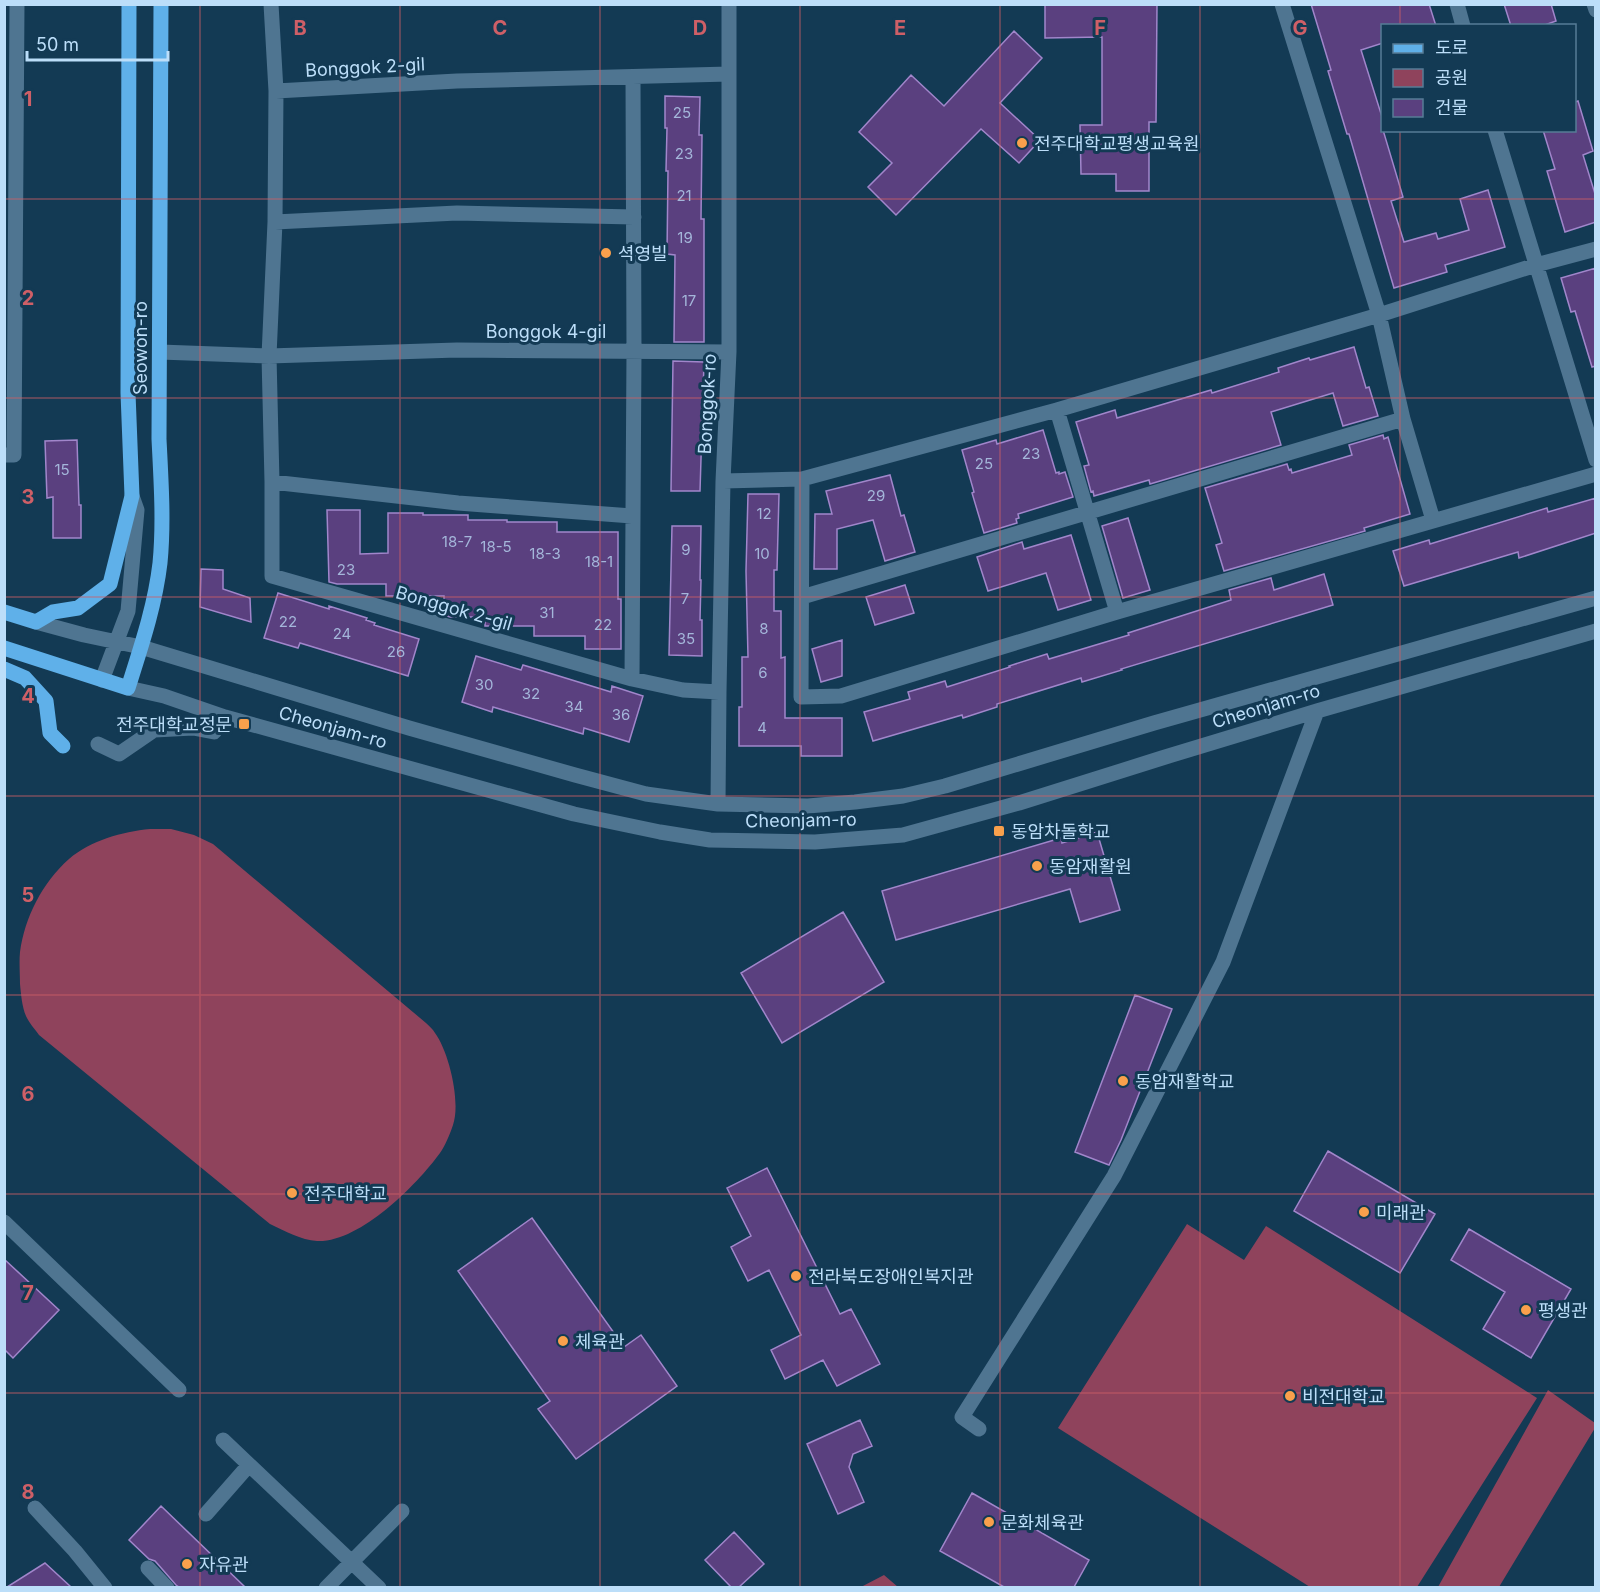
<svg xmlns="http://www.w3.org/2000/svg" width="1600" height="1592" font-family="Inter,'Noto Sans KR',sans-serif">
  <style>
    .green { fill: #8f435c }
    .building { fill: #5a407f; stroke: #a186cb; stroke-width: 1.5 }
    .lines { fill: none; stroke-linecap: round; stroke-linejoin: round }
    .minor { stroke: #4f7591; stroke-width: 15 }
    .major { stroke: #5fb0e9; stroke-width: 15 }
    .grid { fill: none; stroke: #ce5f67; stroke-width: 1.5; stroke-opacity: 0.55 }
    .poi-dot { fill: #f9a04c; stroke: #133a54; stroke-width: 2 }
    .labels { text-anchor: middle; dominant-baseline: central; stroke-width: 6; stroke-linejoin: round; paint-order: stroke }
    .number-label { font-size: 15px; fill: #a4b6da }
    .street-label { font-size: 18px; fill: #bcdef9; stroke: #133a54 }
    .poi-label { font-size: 18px; fill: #bcdef9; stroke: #133a54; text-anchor: start }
    .grid-label { font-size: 20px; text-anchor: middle; font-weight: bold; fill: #ce5f67; stroke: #133a54; stroke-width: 6; stroke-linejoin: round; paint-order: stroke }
  </style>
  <rect width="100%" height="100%" fill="#133a54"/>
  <path class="green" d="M150 829H171L194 835 213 844 426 1023C429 1026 433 1029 435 1033 449 1052 461 1102 453 1125 450 1134 445 1146 440 1153 416 1186 359 1243 317 1241 301 1240 285 1231 270 1224L39 1035C35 1029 29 1023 26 1016 22 1007 21 994 20 984 20 974 19 962 20 952 25 917 42 883 69 859 91 840 122 832 150 829Z
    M1187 1224 1244 1260 1266 1226 1537 1398 1417 1587H1310L1058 1428Z
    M1548 1390 1595 1423V1428L1499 1587H1438Z
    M884 1575 898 1587H861Z"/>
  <path class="building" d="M1045 4H1157L1156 122H1149V191H1116V174H1081L1080 125H1102V37L1045 38Z
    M1311 4H1429L1436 26H1383V43L1361 50 1383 120V130L1403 197 1391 201 1404 242 1436 233 1438 239 1469 230 1460 199 1488 190 1505 247 1445 265 1447 272 1394 288 1349 134H1347L1328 71 1331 70Z
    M1504 4H1551L1556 21 1542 26H1511Z
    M1014 31 1042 58 1000 103 1040 140 1019 163 981 129 896 215 868 187 892 163 859 132 911 75 944 106Z
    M665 96 700 97 699 135H702L701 219H704V342H674L675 255 667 254 668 171H666L667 128H665Z
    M1578 101 1593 151 1583 155 1596 197V222L1565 232 1547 171 1555 169 1543 130H1575V102Z
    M1596 268V366L1592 367 1575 311 1571 312 1561 278Z
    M1354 347 1366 388 1369 387 1378 416 1343 426 1333 393 1271 412 1281 445 1150 484 1149 480 1094 496 1093 491 1091 492 1084 466 1089 465 1076 422 1115 410 1117 418 1211 390 1212 393 1279 372 1278 368 1309 358 1310 360Z
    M673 361 704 362 700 491H671Z
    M1043 430 1056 473 1059 472V474L1065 472 1073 497 1018 514 1019 518 1016 519 1017 523 984 533 972 493 974 492 962 450 996 440 997 444Z
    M1383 435 1384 439 1388 437 1410 514 1364 528 1365 531 1224 571 1216 545 1222 543 1205 488 1287 464 1289 470 1291 469 1292 473 1352 455 1349 445Z
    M77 440 79 505H81V538H53V497L47 498 45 441Z
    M890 475 901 516 904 515 915 552 885 561 873 520 837 529V569H814L815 514H832L826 491Z
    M748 494H779L777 570H774V611H781V658L785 657V718H842V756H801V746H739V707H742V657H748L746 571Z
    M1596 498V533L1519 558 1518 552 1404 586 1393 551 1429 540 1430 544 1547 508 1548 512Z
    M327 510H360V554L388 553V513H423V515H468V520H507V522H557V532H618V599H621V649H585V636H534V626H485V617H450L444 615V596H386V584H337L329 582Z
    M1128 518 1150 590 1123 598 1102 526Z
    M672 526H701L700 580H701L700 620H702V656L669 655Z
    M1071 535 1091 600 1058 610 1046 573 988 591 977 557 1022 542 1024 549Z
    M201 569 223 570V589L250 598 251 622 200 607Z
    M1324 574 1333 605 1121 669 1122 670 1082 682 1081 678 997 704V707L963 718 962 715 873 741 864 712 910 699 908 692 945 681 947 687 1010 667 1009 666 1047 654 1049 659 1129 635 1128 633 1231 600 1229 590 1271 578 1274 590Z
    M905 585 914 613 875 625 866 597Z
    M278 593 329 609V606L367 618 366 620 375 623 374 625 419 639 408 676 300 643 298 648 264 638Z
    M842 640V676L821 682 812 649Z
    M476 656 521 670 523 665 611 692 612 686 643 696 629 742 584 728 583 734 493 707 492 712 462 702Z
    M1097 832 1120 910 1080 922 1070 889 896 940 882 891 1061 838 1062 843Z
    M843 912 884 982 782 1043 741 973Z
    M1135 995 1172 1009 1121 1140 1109 1165 1075 1152Z
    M1328 1151 1435 1214 1400 1273 1294 1211Z
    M767 1168 840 1314 851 1309 880 1364 837 1386 823 1360 785 1379 771 1350 801 1335 769 1270 748 1281 731 1247 751 1236 727 1188Z
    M532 1218 624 1347 641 1335 677 1386 576 1459 538 1409 550 1401 458 1271Z
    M1469 1229 1571 1289 1531 1358 1483 1329 1505 1292 1451 1260Z
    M4 1259 59 1310 13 1358 4 1349Z
    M860 1420 872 1446 853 1454 849 1467 864 1502 838 1514 807 1444Z
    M972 1493 1089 1560 1074 1587H1004L940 1551Z
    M161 1506 245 1587H179L176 1585 155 1561 149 1559 129 1540Z
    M734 1532 764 1564 739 1587H731L705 1560Z
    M45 1563 71 1587H7Z"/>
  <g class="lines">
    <path class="minor" d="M271 4 276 91 275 222 269 356 272 482V576L632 679 683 690 719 692
      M1282 4 1379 315 1403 419 1433 520
      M1457 4 1463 26
      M1594 4 1596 10
      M276 91 457 81 729 74
      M1495 130 1596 460
      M275 222 457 213 634 217
      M160 352 269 356 457 350 729 352
      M1057 410 1117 612
      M4 455H14L17 4
      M802 479 801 697 841 696 1117 612 1596 474
      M723 481 802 479 1057 410 1379 315 1536 265 1596 249
      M272 482 458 503 632 516
      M802 597 1403 419
      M36 622 84 635 141 647 409 728 575 775 646 794 718 804 808 806 855 802 903 796 945 786 1154 723 1596 598
      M632 679 634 351 633 77
      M102 680 128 611 137 510 132 496
      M128 688 164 696 225 717 574 814 660 832 710 840 815 842 903 835 1019 803 1162 758 1317 711 1596 631
      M98 744 119 754 154 730 193 728 214 732 225 717
      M718 804 719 692 723 481 729 352V4
      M4 1222 179 1390
      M979 1429 962 1417 1114 1176 1223 962 1317 711
      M223 1440 379 1588
      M35 1508 75 1551 105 1588
      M206 1514 249 1465
      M148 1568 167 1588
      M326 1588 402 1511"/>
    <path class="major" d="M4 612 36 622 53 612 78 608 110 584 132 496 128 393 129 4
      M4 648 128 688C141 647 155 606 160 563 164 522 161 480 159 439L161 4
      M4 669 25 678 46 701 50 733 63 746"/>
  </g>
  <path class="grid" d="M200 4V1588M400 4V1588M600 4V1588M800 4V1588M1000 4V1588M1200 4V1588M1400 4V26M1400 130V1588M4 199H1596M4 398H1596M4 597H1596M4 796H1596M4 995H1596M4 1194H1596M4 1393H1596"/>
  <g class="poi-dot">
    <circle cx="1022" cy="143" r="6"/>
    <circle cx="606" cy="253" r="6"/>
    <rect x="238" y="718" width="12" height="12" rx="3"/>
    <rect x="993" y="825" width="12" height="12" rx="3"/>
    <circle cx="1037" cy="866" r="6"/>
    <circle cx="1123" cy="1081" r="6"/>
    <circle cx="292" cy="1193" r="6"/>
    <circle cx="1364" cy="1212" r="6"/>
    <circle cx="796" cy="1276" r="6"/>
    <circle cx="1526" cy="1310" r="6"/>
    <circle cx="563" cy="1341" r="6"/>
    <circle cx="1290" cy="1396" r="6"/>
    <circle cx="989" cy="1522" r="6"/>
    <circle cx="187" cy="1564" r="6"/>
  </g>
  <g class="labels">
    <g class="number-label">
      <text x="682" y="112">25</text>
      <text x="684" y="153">23</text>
      <text x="684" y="195">21</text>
      <text x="685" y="237">19</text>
      <text x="689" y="300">17</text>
      <text x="1031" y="453">23</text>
      <text x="984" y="463">25</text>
      <text x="62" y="469">15</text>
      <text x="876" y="495">29</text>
      <text x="764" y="513">12</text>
      <text x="457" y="541">18-7</text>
      <text x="496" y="546">18-5</text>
      <text x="686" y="549">9</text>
      <text x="545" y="553">18-3</text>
      <text x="762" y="553">10</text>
      <text x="599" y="561">18-1</text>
      <text x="346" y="569">23</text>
      <text x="685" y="598">7</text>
      <text x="547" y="612">31</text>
      <text x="288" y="621">22</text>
      <text x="603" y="624">22</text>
      <text x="764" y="628">8</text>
      <text x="342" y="633">24</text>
      <text x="686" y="638">35</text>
      <text x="396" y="651">26</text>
      <text x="763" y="672">6</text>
      <text x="484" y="684">30</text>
      <text x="531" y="693">32</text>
      <text x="574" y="706">34</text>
      <text x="621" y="714">36</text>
      <text x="762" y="727">4</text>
    </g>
    <g class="street-label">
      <text transform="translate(365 67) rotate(-3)">Bonggok 2-gil</text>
      <text x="546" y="331">Bonggok 4-gil</text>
      <text transform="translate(140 348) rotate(-90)">Seowon-ro</text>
      <text transform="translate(707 404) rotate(-87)">Bonggok-ro</text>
      <text transform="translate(454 608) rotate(16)">Bonggok 2-gil</text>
      <text transform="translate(1266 706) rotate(-17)">Cheonjam-ro</text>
      <text transform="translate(333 727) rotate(16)">Cheonjam-ro</text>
      <text transform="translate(801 820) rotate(-1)">Cheonjam-ro</text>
    </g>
    <g class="poi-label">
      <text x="1034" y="143">전주대학교평생교육원</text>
      <text x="618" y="253">셕영빌</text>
      <text x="232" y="724" text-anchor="end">전주대학교정문</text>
      <text x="1011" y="831">동암차돌학교</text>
      <text x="1049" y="866">동암재활원</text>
      <text x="1135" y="1081">동암재활학교</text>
      <text x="304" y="1193">전주대학교</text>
      <text x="1376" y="1212">미래관</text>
      <text x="808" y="1276">전라북도장애인복지관</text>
      <text x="1538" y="1310">평생관</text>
      <text x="575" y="1341">체육관</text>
      <text x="1302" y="1396">비전대학교</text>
      <text x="1001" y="1522">문화체육관</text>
      <text x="199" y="1564">자유관</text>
    </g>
  </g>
  <g class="grid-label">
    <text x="300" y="35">B</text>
    <text x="500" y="35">C</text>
    <text x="700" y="35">D</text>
    <text x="900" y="35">E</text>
    <text x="1100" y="35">F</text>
    <text x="1300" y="35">G</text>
    <text x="28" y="106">1</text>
    <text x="28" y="305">2</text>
    <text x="28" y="504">3</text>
    <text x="28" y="703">4</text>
    <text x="28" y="902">5</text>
    <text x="28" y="1101">6</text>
    <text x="28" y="1300">7</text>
    <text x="28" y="1499">8</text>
  </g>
  <rect width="1600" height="1592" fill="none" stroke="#bcdef9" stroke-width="12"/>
  <rect x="1381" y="24" width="195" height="108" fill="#133a54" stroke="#577c96" stroke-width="1.5"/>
  <rect x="1393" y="44" width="30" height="9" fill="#5fb0e9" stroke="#577c96" stroke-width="1.5"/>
  <text x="1435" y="54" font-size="18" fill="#bcdef9">도로</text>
  <rect x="1393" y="69" width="30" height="18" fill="#8f435c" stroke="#577c96" stroke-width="1.5"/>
  <text x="1435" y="84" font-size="18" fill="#bcdef9">공원</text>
  <rect x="1393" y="99" width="30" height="18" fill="#5a407f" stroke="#577c96" stroke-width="1.5"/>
  <text x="1435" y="114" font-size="18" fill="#bcdef9">건물</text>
  <path d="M27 51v9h141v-9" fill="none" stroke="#bcdef9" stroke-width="3"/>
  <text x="36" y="51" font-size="18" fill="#bcdef9" stroke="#133a54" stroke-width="4.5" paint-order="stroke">50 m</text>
</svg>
